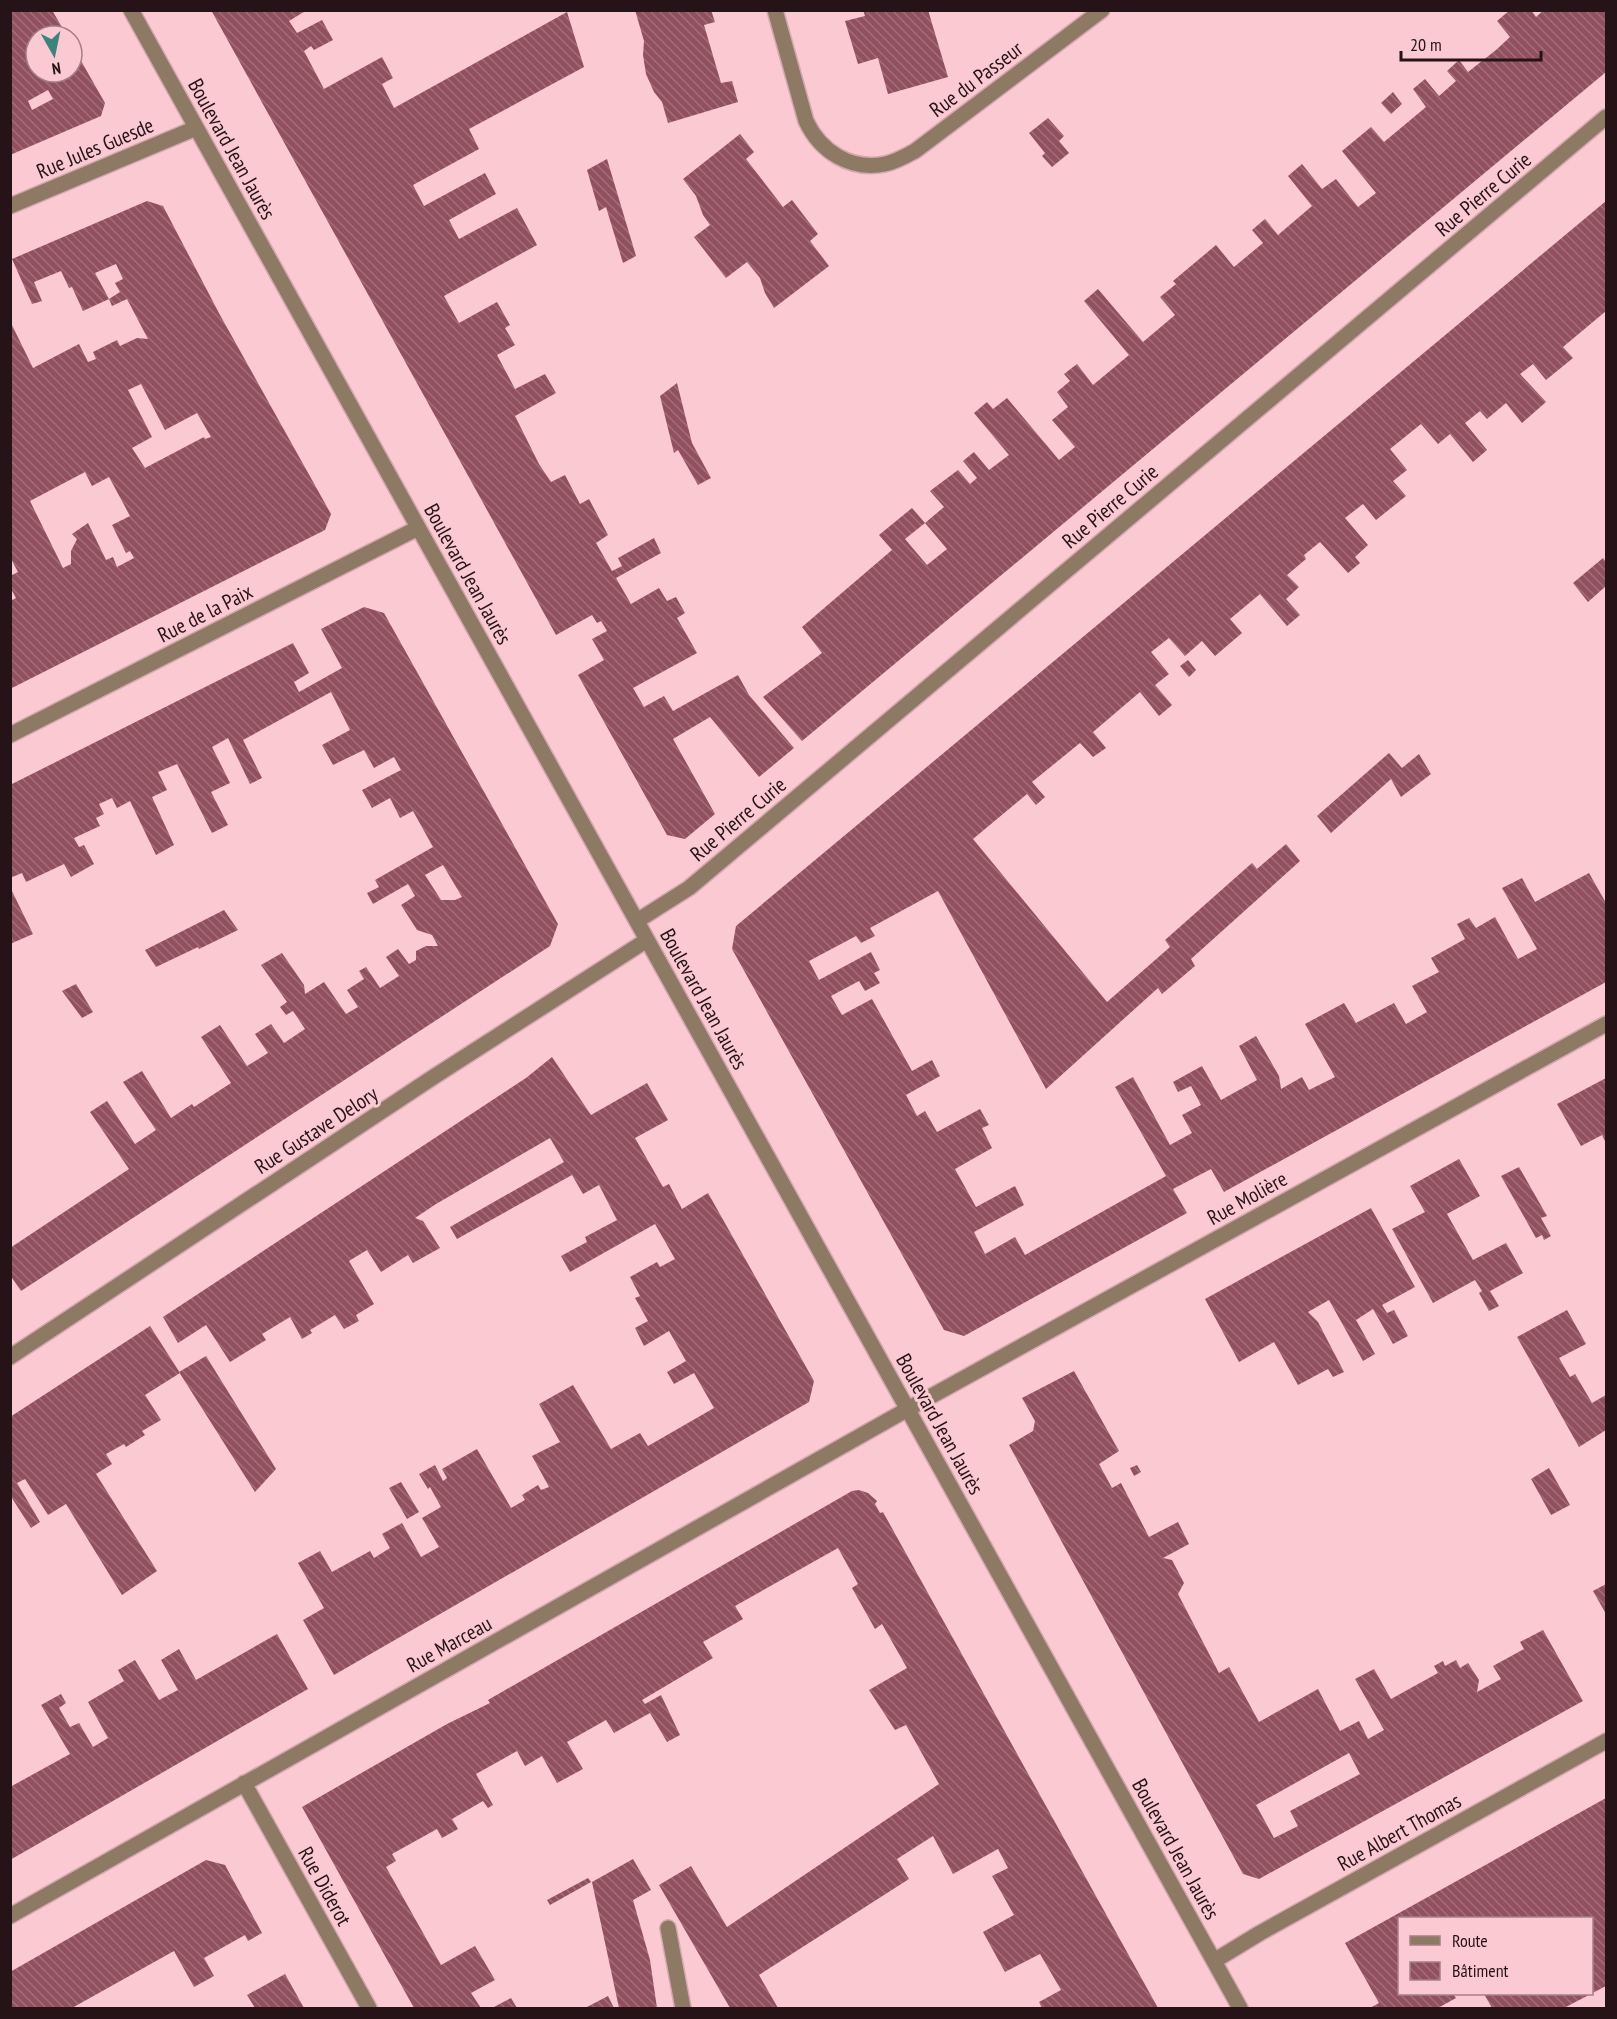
<svg xmlns="http://www.w3.org/2000/svg" width="1617" height="2019" font-family="'PT Sans Narrow',sans-serif">
  <style>
    .building { fill: url(#building-back-hatch); fill-rule: evenodd }
    .lines { fill: none; stroke-linecap: round; stroke-linejoin: round }
    .minor-casing { stroke: #d4a8b0; stroke-width: 18 }
    .minor { stroke: #8e7a64; stroke-width: 15 }
    .labels { text-anchor: middle; dominant-baseline: central; stroke-width: 6; stroke-linejoin: round; paint-order: stroke }
    .street-label { font-size: 21px; fill: #251317; stroke: #fbc9d1 }
  </style>
  <defs>
    <pattern id="building-back-hatch" width="6" height="6" patternUnits="userSpaceOnUse" patternTransform="scale(1.5)"><rect width="6" height="6" fill="#92505e"/><path d="M-1 5l2 2M0 0l6 6M5-1l2 2" fill="none" stroke="#9f6f79"/></pattern>
  </defs>
  <rect width="100%" height="100%" fill="#fbc9d1"/>
  <path class="building" d="M10 10H52L67 36H36V72H72V45L105 103 101 116 10 155ZM48 90 53 99 32 110 28 101Z
    M211 10H307L289 21 297 33 322 20 333 40 314 50 311 46 304 51 324 89 382 57 393 78 382 84 394 108 567 12 584 67 469 129 479 149 413 185 424 206 485 173 496 194 449 220 459 239 517 208 537 245 444 296 459 323 497 302 510 325 505 328 515 345 497 355 515 389 545 374 556 393 515 416 539 464 551 482 565 475 580 504 589 499 608 535 596 543 612 571 622 566 618 558 654 538 661 553 616 578 631 604 659 588 667 601 676 597 685 613 677 618 697 653 633 688 644 707 664 696 673 711 738 675 749 695 794 748 759 777 710 717 673 739 715 814 685 839 667 835 578 675 604 660 592 639 607 631 601 621 597 623 592 615 556 635Z
    M635 10H711L715 22 704 25 721 83 732 81 738 102 668 123 662 102 654 92 646 74 643 55 644 41Z
    M863 10H928L948 77 888 94 878 58 858 64 845 21 865 16Z
    M1510 10H1531L1536 17 1544 10H1606V72L802 741 763 697 822 653 802 627 892 550 879 535 912 508 925 523 905 539 927 565 947 549 925 523 944 507 930 491 958 470 970 484 977 478 963 461 974 452 989 470 1009 455 974 413 987 402 993 409 1007 398 1059 460 1075 447 1052 420 1068 407 1057 392 1070 381 1064 374 1077 364 1093 385 1129 355 1084 301 1098 289 1143 342 1175 315 1160 297 1176 284 1173 281 1216 245 1234 267 1263 243 1252 230 1265 219 1278 235 1312 206 1288 176 1302 164 1322 189 1336 179 1358 207 1376 193 1342 151 1371 127 1384 142 1426 107 1413 89 1425 79 1439 96 1456 81 1447 71 1459 60 1468 72 1496 50 1510 37 1497 21Z
    M1393 92 1402 104 1391 114 1381 103Z
    M1048 118 1064 136 1059 141 1069 153 1052 167 1042 156 1045 153 1029 133Z
    M740 134 754 152 746 159 783 207 792 200 818 234 810 241 829 266 774 308 765 293 760 278 747 262 726 278 694 237 710 225 703 215 696 196 683 179Z
    M607 159 636 256 623 263 606 207 599 211 587 170Z
    M147 201 163 206 220 315 331 514 325 530 10 689V601L16 598 10 587V576L18 572 10 557V321L33 368 79 344 88 362 96 359 93 352 117 340 120 346 137 338 148 339 127 299 112 306 109 299 83 311 72 287 69 288 61 271 34 282 42 301 32 304 12 259ZM116 264 123 279 115 283 120 292 109 299 95 273ZM141 384 165 430 197 413 211 437 205 439 204 437 145 468 132 448 152 437 128 390ZM85 472 92 486 109 477 130 516 112 525 126 553 130 551 134 558 117 567 113 557 106 560 88 523 72 534 77 539 71 551V564L63 568 30 501Z
    M1606 201V311L1563 347 1573 358 1546 380 1533 364 1520 374 1546 402 1522 423 1506 403 1487 419 1480 411 1465 423 1487 450 1473 462 1450 434 1438 444 1421 424 1390 449 1407 470 1393 481 1406 496 1376 520 1363 504 1345 518 1368 545 1355 557 1360 563 1348 573 1320 542 1304 555 1306 559 1287 575 1299 587 1286 599 1300 615 1287 626 1260 594 1230 619 1242 633 1215 656 1202 641 1185 656 1169 638 1151 652 1169 674 1155 685 1172 705 1159 716 1140 692 1093 732 1106 748 1093 757 1080 743 1032 782 1045 797 1036 805 1027 794 973 839 1107 1002 1170 947 1165 940 1252 863 1257 869 1286 844 1300 861 1191 959 1195 966 1162 994 1158 988 1046 1089 938 891 870 928 875 936 861 943 856 936 809 961 819 980 871 952 880 970 874 973 880 983 865 991 859 981 831 996 842 1015 872 999 912 1071 932 1060 940 1076 906 1095 917 1116 925 1111 937 1132 980 1109 989 1125 982 1128 992 1148 955 1169 976 1207 1015 1186 1024 1205 974 1232 985 1254 1015 1237 1025 1255 1166 1176 1115 1087 1133 1077 1170 1145 1192 1133 1182 1115 1201 1105 1191 1086 1178 1092 1173 1082 1202 1066 1221 1100 1257 1080 1239 1046 1256 1036 1279 1076 1281 1089 1302 1077 1309 1090 1335 1077 1305 1024 1344 1003 1356 1023 1394 1003 1406 1024 1427 1012 1412 986 1439 972 1431 958 1465 939 1457 924 1469 918 1476 928 1495 917 1518 959 1537 949 1502 888 1522 878 1535 902 1589 873 1606 903V982L1224 1192 1211 1169 1173 1189 1187 1213 964 1336 944 1330 732 949 736 926Z
    M677 383 692 443 711 478 698 485 678 450 674 453 660 396Z
    M1603 558 1606 562V586L1588 602 1573 583Z
    M364 607 384 613 558 924 550 946 21 1291 10 1275V1248L129 1169 90 1112 107 1101 135 1144 156 1130 123 1082 142 1071 171 1118 192 1104 194 1107 231 1083 201 1037 220 1025 247 1066 268 1053 255 1034 271 1024 284 1043 305 1029 293 1011 286 1015 280 1007 287 1002 261 965 282 953 304 985 305 994 324 982 346 1014 358 1007 347 990 364 979 359 971 366 967 380 988 399 976 386 957 398 949 409 964 416 960V951L426 946H438L432 935 417 930 401 905 415 896 408 884 373 904 367 893 379 887 375 880 433 847 413 811 400 818 390 798 372 808 362 790 401 770 394 757 374 768 364 750 333 765 322 745 350 730 331 692 243 740 262 778 250 784 228 738 212 747 230 783 211 792 228 825 212 833 177 764 158 772 167 790 152 797 174 845 156 855 130 801 117 808 112 798 99 804 104 814 96 818 100 826 74 838 79 847 84 845 94 864 71 877 64 864 26 882 22 873 10 878V785L293 643 309 673 294 682 299 692 342 668 321 629ZM443 865 462 897 455 900H441L425 875Z
    M1188 660 1196 670 1189 677 1180 666Z
    M1389 753 1402 768 1419 754 1431 774 1401 797 1391 779 1331 833 1317 816Z
    M10 887 33 934 10 944Z
    M224 910 238 930 199 949 198 947 156 967 145 950Z
    M76 984 93 1012 82 1018 62 991Z
    M552 1057 591 1115 647 1083 668 1120 635 1138 663 1187 669 1184 682 1209 708 1193 814 1381 809 1402 334 1675 303 1620 324 1608 298 1563 320 1551 332 1572 370 1551 374 1558 390 1548 382 1534 402 1523 421 1557 439 1547 422 1518 441 1507 430 1487 428 1489 419 1474 435 1465 443 1481 447 1478 442 1469 477 1449 511 1508 525 1500 522 1495 538 1485 541 1490 549 1487 532 1456 560 1442 539 1404 573 1385 611 1449 640 1433 648 1446 714 1408 694 1373 674 1384 667 1372 686 1361 669 1331 644 1346 635 1328 648 1321 635 1298 640 1296 630 1277 657 1262 660 1267 675 1259 655 1224 570 1272 561 1256 587 1242 585 1237 617 1220 599 1185 583 1194 572 1175 457 1239 450 1227 564 1162 550 1138 436 1204 415 1218 423 1221 440 1248 413 1263 408 1255 381 1272 367 1250 349 1261 374 1304 356 1315 359 1321 344 1329 335 1315 310 1330 312 1333 302 1339 290 1317 262 1334 266 1340 230 1362 206 1325 178 1343 163 1317 526 1078Z
    M1606 1078V1143L1602 1135 1581 1146 1557 1104Z
    M1459 1159 1480 1196 1447 1214 1473 1260 1506 1243 1523 1273 1490 1291 1499 1306 1489 1311 1479 1293 1482 1291 1475 1280 1433 1303 1392 1229 1425 1212 1410 1186Z
    M1519 1167 1547 1216 1541 1218 1551 1236 1544 1240 1542 1235 1536 1238 1501 1176Z
    M1371 1208 1415 1287 1382 1305 1387 1313 1394 1310 1408 1336 1393 1344 1373 1309 1356 1320 1375 1354 1363 1361 1329 1300 1308 1312 1318 1322 1344 1372 1333 1377 1328 1369 1298 1385 1274 1342 1239 1362 1205 1299Z
    M1567 1310 1586 1344 1559 1358 1570 1377 1575 1374 1592 1403 1606 1395V1430L1579 1447 1517 1337Z
    M150 1326 180 1373 145 1395 161 1420 142 1431 145 1435 126 1447 124 1444 106 1454 112 1464 96 1474 157 1571 122 1595 66 1504 48 1515 25 1479 17 1483 40 1522 31 1528 10 1495V1417Z
    M206 1356 276 1469 255 1492 179 1372Z
    M1074 1371 1119 1451 1099 1464 1112 1488 1121 1483 1149 1537 1178 1522 1189 1544 1163 1558 1172 1560 1184 1583 1178 1594 1219 1673 1229 1667 1259 1722 1318 1689 1340 1731 1359 1721 1368 1739 1384 1730 1355 1679 1374 1669 1391 1699 1438 1673 1434 1666 1443 1661 1445 1666 1456 1660 1460 1668 1468 1663 1479 1680 1477 1692 1501 1679 1493 1666 1524 1649 1520 1642 1543 1630 1583 1701 1259 1879 1243 1874 1009 1445 1033 1431 1035 1421 1022 1398ZM1349 1753 1360 1774 1290 1811 1298 1826 1274 1838 1256 1805Z
    M1137 1465 1141 1472 1134 1476 1130 1468Z
    M1549 1468 1570 1505 1551 1515 1531 1479Z
    M401 1482 419 1512 407 1519 389 1488Z
    M859 1490 868 1493 877 1501 875 1504 880 1513 883 1512 1158 2008H1042L1039 2002 1061 1990 1040 1954 1005 1972 983 1932 1014 1915 992 1876 1008 1868 998 1849 953 1874 933 1836 897 1859 909 1879 759 1975 778 2008H730L659 1885 691 1866 727 1927 939 1784 906 1725 895 1730 869 1690 907 1668 882 1624 875 1629 852 1588 858 1584 838 1548 735 1606 743 1619 703 1642 713 1658 642 1700 645 1704 661 1695 680 1735 667 1742 650 1713 614 1733 606 1720 567 1742 583 1769 557 1783 542 1756 525 1766 517 1751 476 1774 493 1805 488 1808 483 1801 452 1819 458 1829 442 1838 437 1829 392 1854 396 1861 386 1867 441 1965 475 1946 495 1980 471 1993 481 2008H414L302 1807 447 1724 490 1703 488 1700 852 1491Z
    M1606 1584V1614L1593 1591Z
    M277 1634 308 1689 10 1860V1787L70 1754 41 1705 61 1694 66 1703 59 1708 70 1727 79 1723 93 1747 108 1738 88 1702 124 1681 118 1670 135 1660 159 1700 178 1690 161 1660 179 1649 196 1680Z
    M1606 1798V1986L1564 2008H1492L1484 1994H1592V1918H1400V1994H1453L1456 1998 1438 2008H1370L1379 2003 1345 1943Z
    M633 1859 651 1890 633 1900 650 1960 657 2008H619L592 1882Z
    M206 1860 225 1865 262 1933 248 1941 245 1935 204 1958 214 1976 194 1987 174 1951 72 2008H10V1972Z
    M588 1878 591 1882 550 1905 547 1900Z
    M285 1974 304 2008H255L247 1995Z
    M608 1996 614 2008H585Z
    M511 1998 517 2008H492Z"/>
  <g class="lines">
    <defs>
      <path id="minor" d="M131 10 1240 2008
        M775 10 806 121C820 151 850 171 885 164 895 162 906 156 915 151L1102 10
        M10 206 196 128
        M10 735 418 528
        M637 921 689 888 1606 117
        M10 1357 435 1076 647 940
        M244 1783 369 2008
        M10 1916 908 1409 1606 1024
        M668 1928 683 2008
        M1214 1961 1260 1933 1606 1741"/>
    </defs>
    <use href="#minor" class="minor-casing"/>
    <use href="#minor" class="minor"/>
  </g>
  <g class="labels">
    <g class="street-label">
      <text transform="translate(976 79) rotate(-37)">Rue du Passeur</text>
      <text transform="translate(95 148) rotate(-23)">Rue Jules Guesde</text>
      <text transform="translate(232 149) rotate(61)">Boulevard Jean Jaurès</text>
      <text transform="translate(1483 194) rotate(-40)">Rue Pierre Curie</text>
      <text transform="translate(1110 506) rotate(-40)">Rue Pierre Curie</text>
      <text transform="translate(468 574) rotate(61)">Boulevard Jean Jaurès</text>
      <text transform="translate(205 613) rotate(-27)">Rue de la Paix</text>
      <text transform="translate(738 819) rotate(-40)">Rue Pierre Curie</text>
      <text transform="translate(704 999) rotate(61)">Boulevard Jean Jaurès</text>
      <text transform="translate(316 1130) rotate(-33)">Rue Gustave Delory</text>
      <text transform="translate(1247 1198) rotate(-29)">Rue Molière</text>
      <text transform="translate(940 1424) rotate(61)">Boulevard Jean Jaurès</text>
      <text transform="translate(449 1644) rotate(-29)">Rue Marceau</text>
      <text transform="translate(1399 1832) rotate(-29)">Rue Albert Thomas</text>
      <text transform="translate(1176 1849) rotate(61)">Boulevard Jean Jaurès</text>
      <text transform="translate(325 1886) rotate(61)">Rue Diderot</text>
    </g>
  </g>
  <rect width="1617" height="2019" fill="none" stroke="#251317" stroke-width="24"/>
  <rect x="1398" y="1917" width="195" height="78" fill="#fbc9d1" stroke="#a58087" stroke-width="1.5"/>
  <rect x="1410" y="1936" width="30" height="9" fill="#8e7a64" stroke="#a58087" stroke-width="1.5"/>
  <text x="1452" y="1947" font-size="18" fill="#251317">Route</text>
  <rect x="1410" y="1962" width="30" height="18" fill="url(#building-back-hatch)" stroke="#a58087" stroke-width="1.5"/>
  <text x="1452" y="1977" font-size="18" fill="#251317">Bâtiment</text>
  <g transform="translate(54 54) rotate(171)"><circle r="28" fill="#fbc9d1" stroke="#a58087" stroke-width="1.5"/>
  <path d="M0-4.5L10 22L0 15L-10 22Z" fill="#3c837d"/>
  <text y="-9" font-size="16" font-weight="bold" text-anchor="middle" fill="#251317">N</text>
  </g>
  <path d="M1401 51v9h140v-9" fill="none" stroke="#251317" stroke-width="3"/>
  <text x="1410" y="51" font-size="18" fill="#251317" stroke="#fbc9d1" stroke-width="4.5" paint-order="stroke">20 m</text>
</svg>
